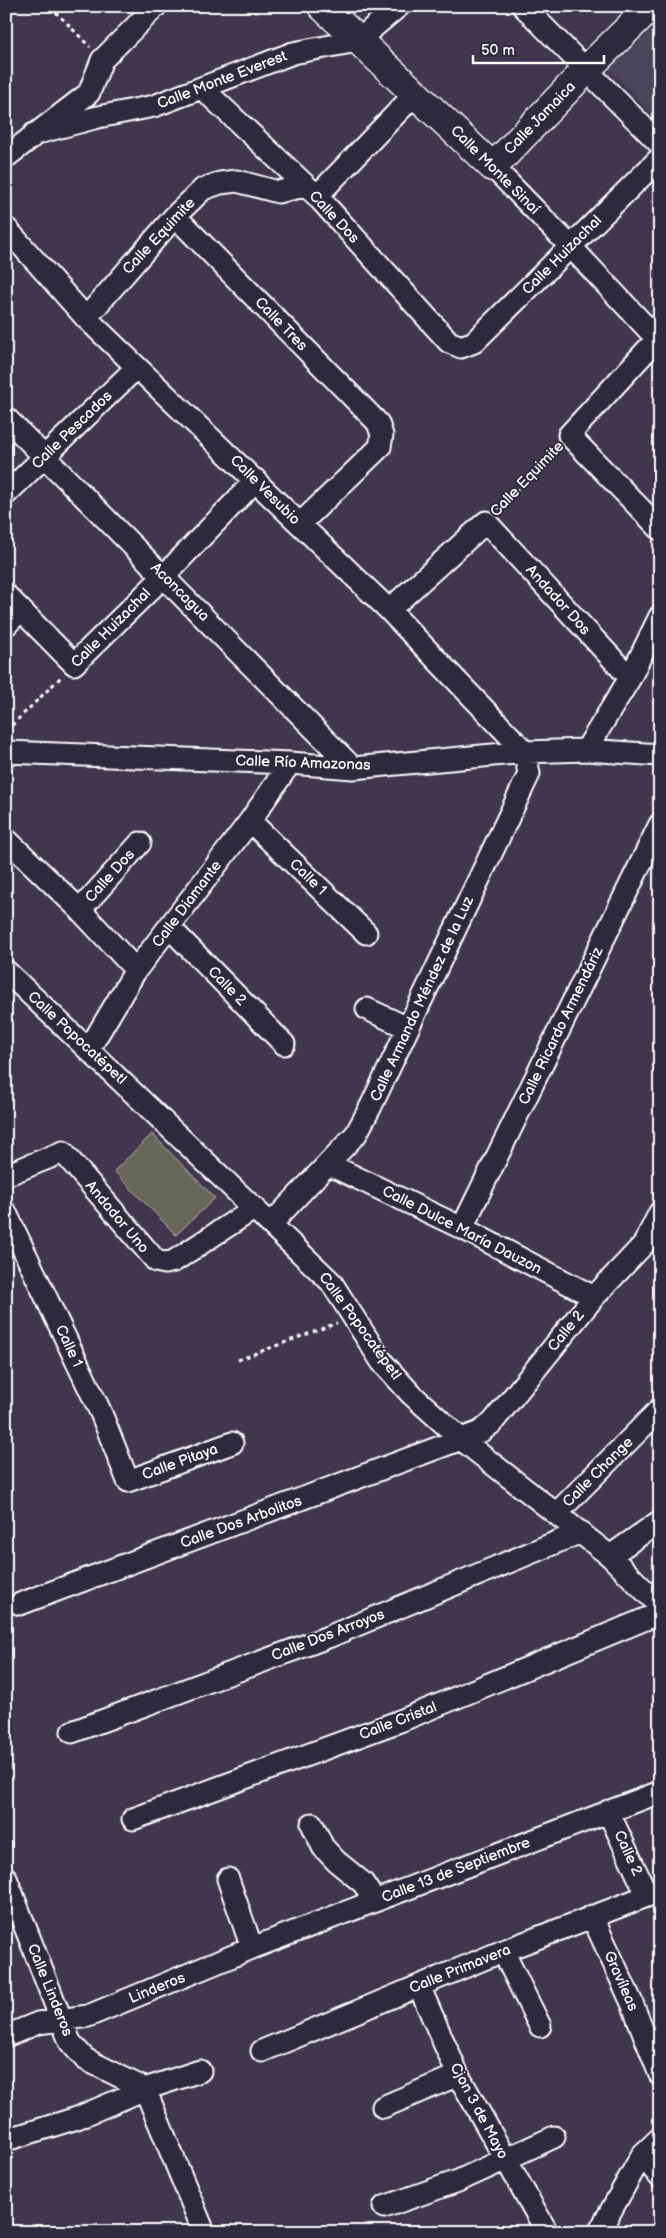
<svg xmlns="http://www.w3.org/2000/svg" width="666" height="2238" font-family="'Balsamiq Sans',sans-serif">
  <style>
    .built { fill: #4c445c }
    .green { fill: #68685a; stroke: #b4b4ac }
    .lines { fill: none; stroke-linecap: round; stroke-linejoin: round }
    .minor-casing { stroke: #fff; stroke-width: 25 }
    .secondary-casing { stroke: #fff; stroke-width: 31 }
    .path { stroke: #fff; stroke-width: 3; stroke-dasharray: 4 4; stroke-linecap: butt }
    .minor { stroke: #2f2a3d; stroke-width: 21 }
    .secondary { stroke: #2f2a3d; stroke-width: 28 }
    .labels { text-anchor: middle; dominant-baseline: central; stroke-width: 4; stroke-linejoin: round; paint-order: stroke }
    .street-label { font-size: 15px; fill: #fff; stroke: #2f2a3d }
  </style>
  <rect width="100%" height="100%" fill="#3e374e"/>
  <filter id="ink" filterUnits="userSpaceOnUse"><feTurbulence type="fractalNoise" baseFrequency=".02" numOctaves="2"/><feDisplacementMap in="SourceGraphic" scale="10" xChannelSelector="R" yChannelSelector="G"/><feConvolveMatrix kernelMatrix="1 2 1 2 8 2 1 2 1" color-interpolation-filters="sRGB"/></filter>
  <g filter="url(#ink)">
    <path class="built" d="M660 6V123L601 60Z"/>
    <path class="green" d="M152 1134 215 1198 176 1235 114 1171Z"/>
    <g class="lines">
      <defs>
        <path id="minor" d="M523 6 660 144
          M203 89 317 196 449 342 461 347 474 342 660 158
          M34 134 98 117 154 106 293 53 357 41 399 6
          M6 157 89 93 102 60 156 6
          M493 167 571 247 660 342
          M317 196 416 93
          M175 216 378 423 382 435 380 447 300 524
          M6 228 86 318 389 610 525 752 529 774 371 1106 356 1134 272 1223
          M86 318 175 216 203 189 220 183 237 181 278 192 305 186
          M657 339 569 435 660 529
          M6 418 353 768
          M6 494 137 367
          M6 595 74 664 164 576 256 480
          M389 610 486 522 630 678
          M6 625 21 610
          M586 750 630 678 660 616
          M6 752 290 763 353 768 525 752 586 750 660 755
          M250 821 366 933
          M6 839 80 910 136 970
          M80 910 140 843
          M170 928 284 1044
          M6 971 331 1282 382 1362 411 1394 462 1440 610 1556 660 1606
          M367 1009 408 1028
          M89 1049 136 970 250 821 290 763
          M328 1164 462 1228 594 1297
          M6 1175 63 1152 156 1261 165 1263 174 1261 255 1208
          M6 1213 101 1413 128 1481 232 1443
          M462 1228 660 824
          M557 1513 660 1409
          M610 1556 660 1521
          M20 1604 480 1432 492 1423 594 1297 644 1244 660 1212
          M72 1732 328 1637 581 1532
          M608 1811 647 1895
          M133 1819 400 1721 660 1613
          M312 1824 323 1847 336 1861 363 1883 375 1901
          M6 1878 70 2042 85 2059 145 2089 204 2232
          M228 1879 252 1948
          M592 1916 632 2003 660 2075
          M503 1951 540 2026
          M419 1986 458 2075 547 2232
          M6 2036 38 2023 88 2016 252 1948 660 1792
          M262 2051 503 1951 660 1891
          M383 2107 458 2075
          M6 2140 77 2118 145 2089 200 2071
          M642 2155 660 2177
          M384 2207 458 2181 554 2137
          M599 2232 642 2155 660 2138"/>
        <path id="secondary" d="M322 6 493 167 585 71 651 6"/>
      </defs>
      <use href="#minor" class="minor-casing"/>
      <use href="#secondary" class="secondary-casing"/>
      <path class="path" d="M50 6 90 47
        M499 509 557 448
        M6 731 61 677
        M238 1360 337 1323"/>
      <use href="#minor" class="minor"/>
      <use href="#secondary" class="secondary"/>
    </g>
  </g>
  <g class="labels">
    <g class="street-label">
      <text transform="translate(222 80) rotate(-21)">Calle Monte Everest</text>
      <text transform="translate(540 118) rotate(-46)">Calle Jamaica</text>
      <text transform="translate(495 170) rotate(45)">Calle Monte Sinaí</text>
      <text transform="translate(334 217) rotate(47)">Calle Dos</text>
      <text transform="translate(159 236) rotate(-47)">Calle Equimite</text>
      <text transform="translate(562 255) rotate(-45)">Calle Huizachal</text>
      <text transform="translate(281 324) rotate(46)">Calle Tres</text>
      <text transform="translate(72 430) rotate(-44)">Calle Pescados</text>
      <text transform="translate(527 479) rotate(-46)">Calle Equimite</text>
      <text transform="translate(265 490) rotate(45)">Calle Vesubio</text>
      <text transform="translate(180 592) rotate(45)">Aconcagua</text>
      <text transform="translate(558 600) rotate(48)">Andador Dos</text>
      <text transform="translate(111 628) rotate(-45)">Calle Huizachal</text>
      <text transform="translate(303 763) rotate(2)">Calle Río Amazonas</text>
      <text transform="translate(110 876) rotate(-48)">Calle Dos</text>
      <text transform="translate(308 877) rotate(44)">Calle 1</text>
      <text transform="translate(187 904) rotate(-53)">Calle Diamante</text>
      <text transform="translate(227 986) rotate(46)">Calle 2</text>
      <text transform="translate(422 999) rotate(-65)">Calle Armando Méndez de la Luz</text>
      <text transform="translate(561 1026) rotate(-64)">Calle Ricardo Armendáriz</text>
      <text transform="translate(77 1038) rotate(43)">Calle Popocatépetl</text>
      <text transform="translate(117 1217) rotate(50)">Andador Uno</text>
      <text transform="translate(462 1230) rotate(27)">Calle Dulce María Dauzon</text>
      <text transform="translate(360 1326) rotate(54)">Calle Popocatépetl</text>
      <text transform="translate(566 1331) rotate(-51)">Calle 2</text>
      <text transform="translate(69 1346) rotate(65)">Calle 1</text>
      <text transform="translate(180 1462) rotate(-20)">Calle Pitaya</text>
      <text transform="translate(598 1472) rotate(-45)">Calle Change</text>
      <text transform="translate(241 1522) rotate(-20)">Calle Dos Arbolitos</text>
      <text transform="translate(328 1635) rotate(-21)">Calle Dos Arroyos</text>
      <text transform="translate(398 1721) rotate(-21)">Calle Cristal</text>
      <text transform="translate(628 1853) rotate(65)">Calle 2</text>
      <text transform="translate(456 1870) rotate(-21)">Calle 13 de Septiembre</text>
      <text transform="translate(460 1969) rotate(-22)">Calle Primavera</text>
      <text transform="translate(621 1981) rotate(66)">Gravíleas</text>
      <text transform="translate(157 1988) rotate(-22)">Linderos</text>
      <text transform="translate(50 1990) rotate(68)">Calle Linderos</text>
      <text transform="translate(479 2111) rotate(62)">Cjon 3 de Mayo</text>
    </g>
  </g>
  <rect width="666" height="2238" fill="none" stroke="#2f2a3d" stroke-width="25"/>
  <rect x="12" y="12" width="641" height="2213" fill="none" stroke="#fff" stroke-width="2" filter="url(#ink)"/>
  <path d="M473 55v8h131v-8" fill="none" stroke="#ffffff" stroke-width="2.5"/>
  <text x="481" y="55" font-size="15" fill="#ffffff" stroke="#2f2a3d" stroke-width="4" paint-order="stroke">50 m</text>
</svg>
